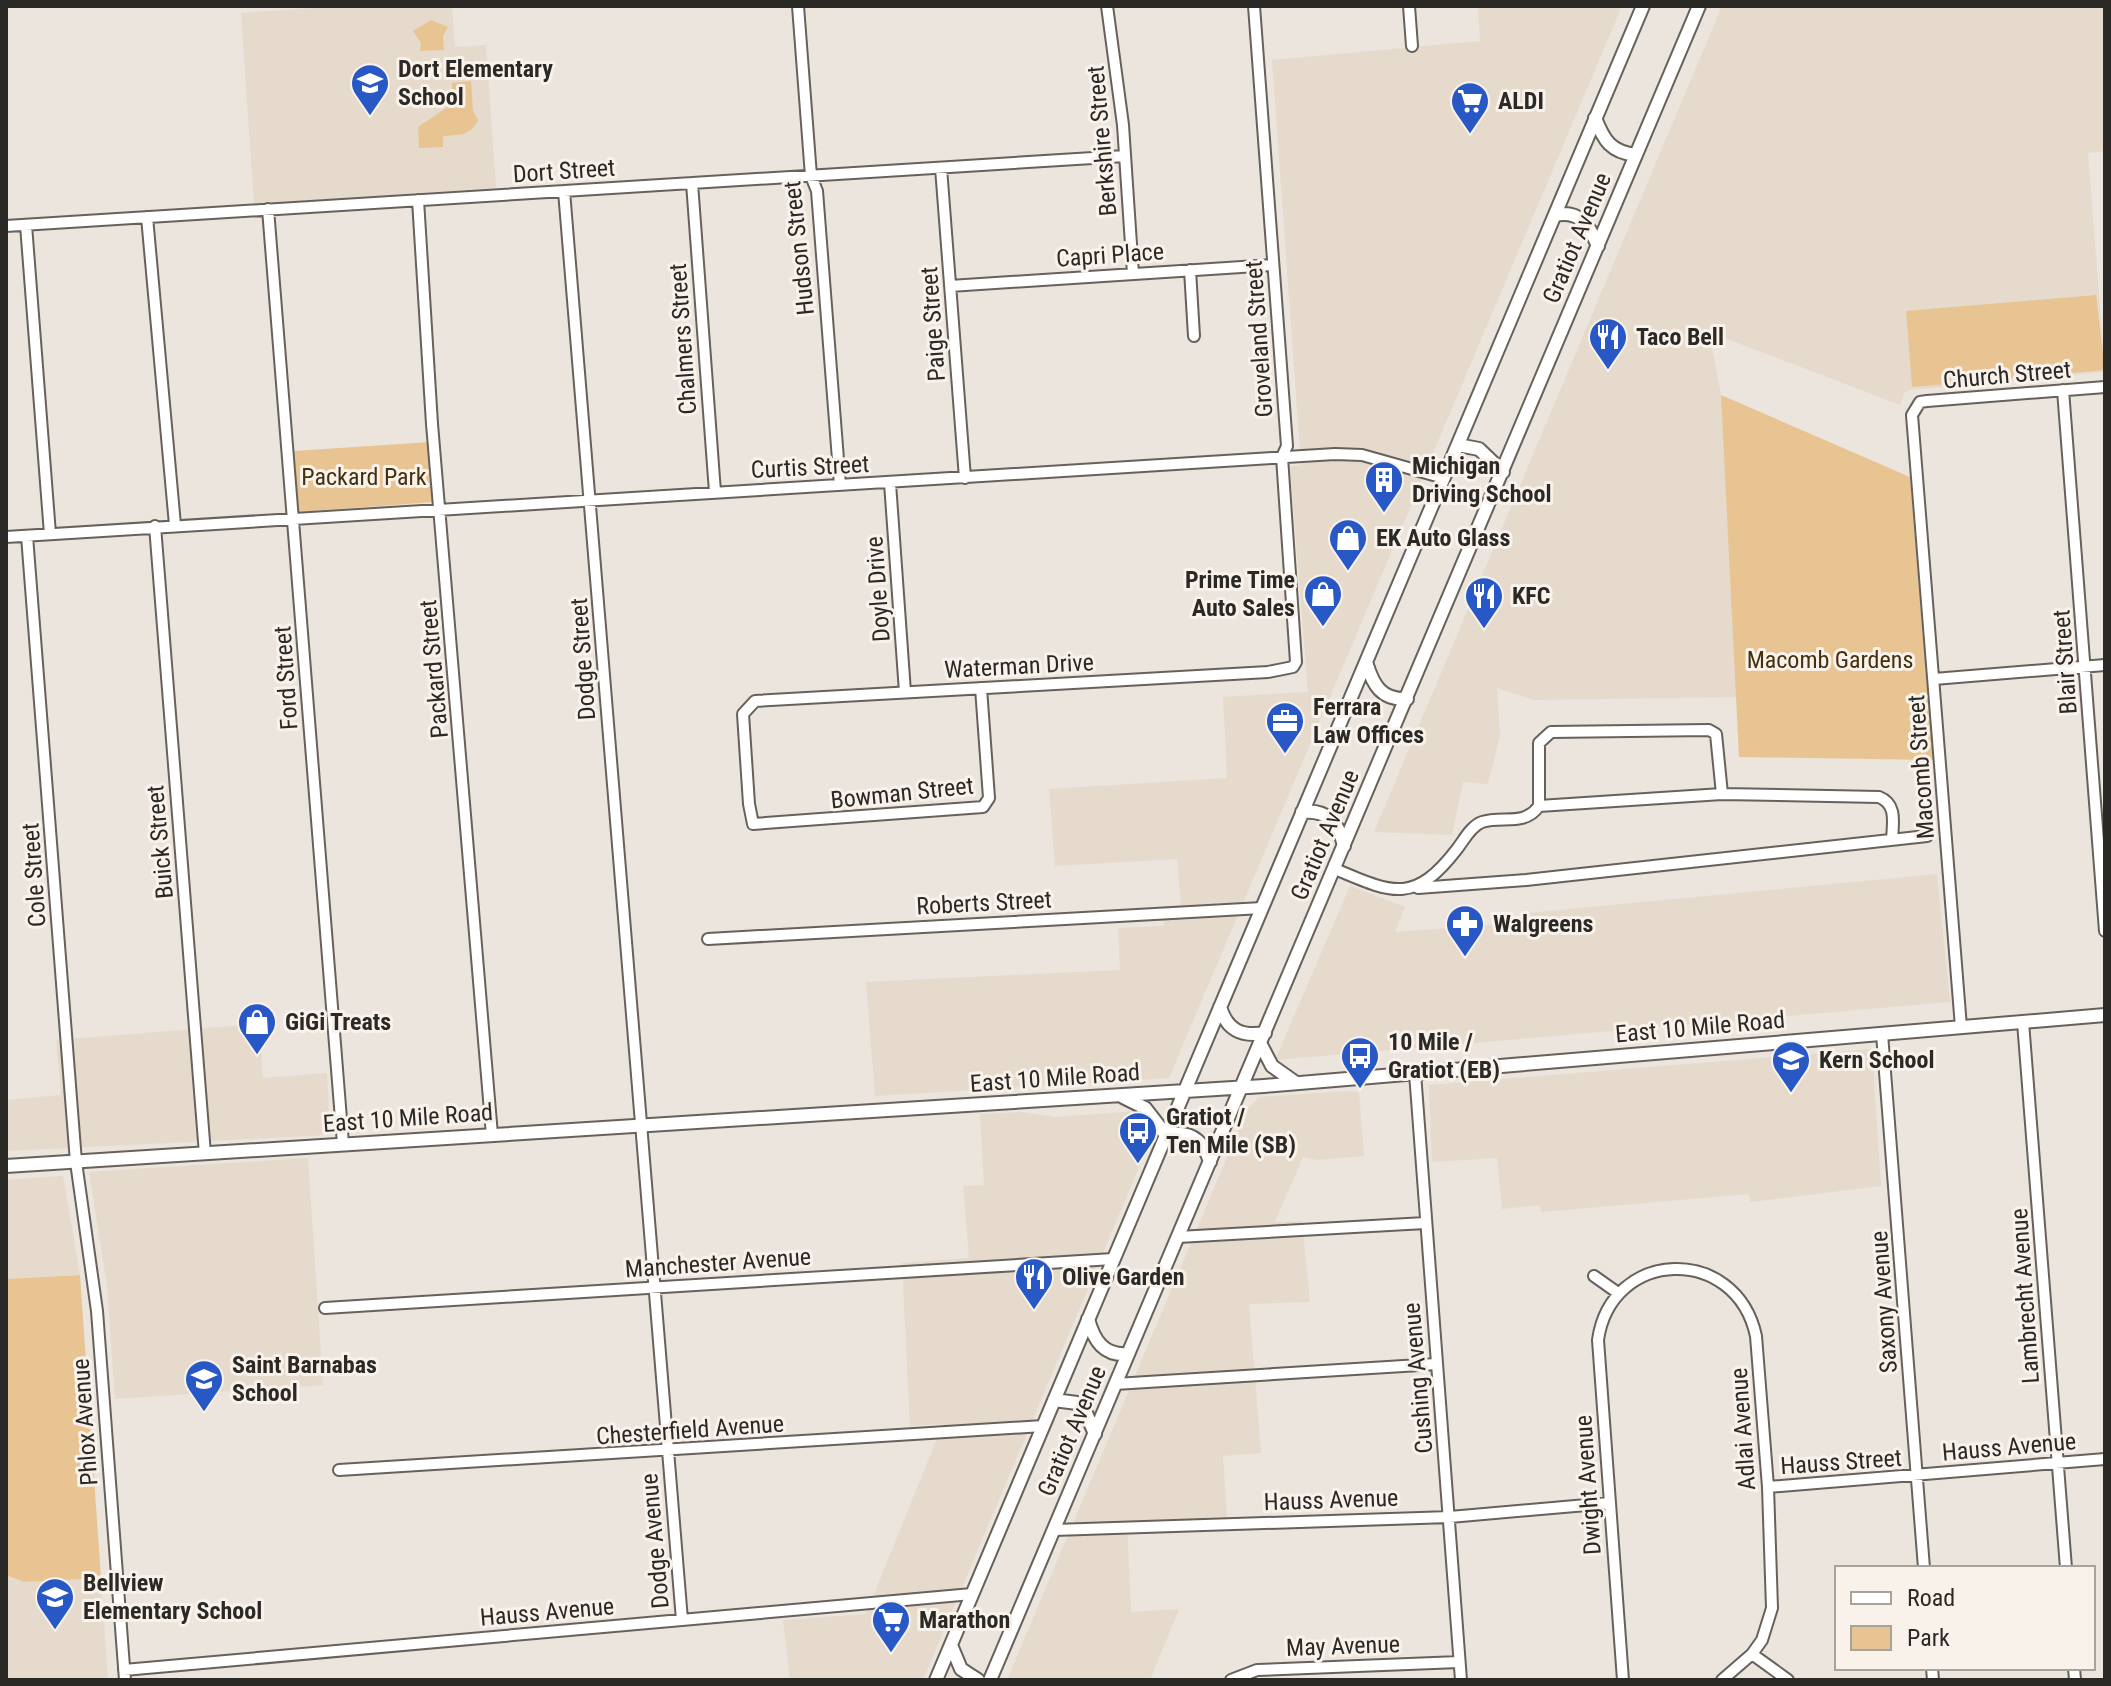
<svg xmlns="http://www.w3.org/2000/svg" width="2111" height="1686" font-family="'Roboto Condensed',sans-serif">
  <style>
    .built { fill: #e5dacc }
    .green { fill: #e8c492 }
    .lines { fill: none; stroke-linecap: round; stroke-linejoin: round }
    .minor-casing { stroke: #66615b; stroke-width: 14 }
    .major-casing { stroke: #66615b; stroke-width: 16 }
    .minor { stroke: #fff; stroke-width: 10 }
    .major { stroke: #fff; stroke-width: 12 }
    .labels { text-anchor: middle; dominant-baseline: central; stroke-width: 6; stroke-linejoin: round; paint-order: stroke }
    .poi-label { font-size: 24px; font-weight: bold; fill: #2b2926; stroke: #f8f2eb; text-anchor: start }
    .street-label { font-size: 24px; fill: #2b2926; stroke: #f8f2eb }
    .park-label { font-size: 24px; fill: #45300e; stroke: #f8f2eb }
  </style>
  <rect width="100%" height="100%" fill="#ebe5dd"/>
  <path class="built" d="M344 6H452L455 47 486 45 496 188 254 204 241 13Z
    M1478 6H1622L1169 1078 875 1096 866 982 1120 970 1118 928 1164 926 1163 906 1181 905 1177 859 1055 866 1049 789 1227 778 1223 697 1308 692 1290 467 1301 465 1272 60 1480 41Z
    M1722 6H2105V151L2088 153 2105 372 1911 390 1905 392 1900 405 1709 332 1721 395 1738 697 1534 700 1497 688 1500 736 1488 784 1463 782 1452 835 1374 832Z
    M1937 874 1950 1002 1275 1060 1350 886 1405 907 1395 932 1528 922V913Z
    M259 1024 263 1078 327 1073 330 1135 6 1151V1100L61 1095 56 1040Z
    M1872 1049 1881 1186 1751 1202 1749 1194 1541 1212 1540 1205 1502 1209 1497 1158 1432 1162 1429 1085Z
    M1346 1091 1359 1092 1364 1156 1317 1160 1303 1157 1275 1222 1302 1221 1310 1302 1249 1304 1261 1453 1223 1456 1227 1519 1127 1522 1131 1612 1179 1609 1150 1680H1007L1247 1110 1259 1097Z
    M1140 1111 1150 1121 1154 1132 923 1680H790L783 1620 866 1614 943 1424 910 1426 902 1263 969 1258 963 1186 984 1185 980 1114 1021 1112 1056 1117Z
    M308 1158 323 1385 115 1399 107 1286 89 1172Z
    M63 1176 80 1275 6 1279V1180Z
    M6 1575 24 1582 101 1578 108 1680H6Z"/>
  <path class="green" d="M431 20 448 27 443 36 444 50 420 51 421 43 413 31Z
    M471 81 473 111 478 120C471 136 458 135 443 136V147L419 148 418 127 452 104V83Z
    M2096 295 2105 370 1912 387 1906 311Z
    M1721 395 1910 477 1933 760 1739 757Z
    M430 442 434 502 298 512 294 451Z
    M80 1275 101 1578 24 1582 6 1575V1279Z"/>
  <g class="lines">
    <defs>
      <path id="minor" d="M798 6 811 176 817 191 840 485
        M1107 6 1123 125 1133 274
        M1409 6 1412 46
        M941 168 965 478
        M692 183 715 492
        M564 191 682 1620
        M418 200 432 424 492 1135
        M268 209 343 1144
        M147 217 175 525
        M26 225 50 534
        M6 226 1125 156
        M1190 270 1194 336
        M950 286 1273 265
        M2063 390 2105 931
        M890 483 905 692
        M155 526 205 1154
        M27 536 76 1162 97 1311 125 1680
        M6 537 1335 454 1362 455 1444 478
        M1934 679 2105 665
        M981 688 989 798 983 807 753 824 749 804 743 714 755 701 1268 672 1293 667 1296 662 1282 457 1287 446 1254 6
        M1539 806 1722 794 1879 797C1897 804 1893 822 1892 839
        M1335 869C1392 893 1414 905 1457 849 1464 840 1471 826 1482 822 1502 815 1524 827 1539 806V743L1551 732 1709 730 1716 734 1722 794
        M1418 888 1526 880 1927 836
        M708 939 1262 908
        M2023 1022 2066 1568
        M1961 1027 1912 415 1920 402 1927 401 2105 387
        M1882 1034 1924 1568
        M1415 1073 1461 1680
        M1178 1237 1425 1223
        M1594 1276 1618 1293
        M325 1308 1113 1259
        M1115 1384 1436 1364
        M339 1470 1043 1426
        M1768 1487 2105 1459
        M1054 1530 1450 1517 1609 1503
        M1752 1654 1788 1680
        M1932 1668 1933 1680
        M2074 1668 2075 1680
        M124 1670 972 1594
        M1231 1680 1257 1670 1459 1662
        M1623 1680 1598 1340C1611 1248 1736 1244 1756 1336L1768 1487 1772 1608 1762 1640 1752 1654 1722 1680"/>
      <path id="major" d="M1595 118C1604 141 1611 152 1636 155
        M1555 215C1580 210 1589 225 1598 246
        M1458 445 1479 449 1503 472
        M1366 662C1373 685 1381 700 1407 699
        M1302 812C1328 809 1339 824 1344 846
        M1220 1007C1227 1030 1241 1037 1265 1033
        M1260 1043 1272 1066 1296 1083
        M1123 1097 1145 1108 1166 1135
        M1166 1135C1190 1130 1203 1139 1210 1162
        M6 1166 1264 1086 2105 1015
        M1088 1319C1094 1341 1104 1356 1128 1354
        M1054 1400 1077 1403 1086 1413 1095 1434
        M951 1645 961 1669 978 1680
        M936 1680 1643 6
        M990 1680 1699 6"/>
    </defs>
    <use href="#minor" class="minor-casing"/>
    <use href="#major" class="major-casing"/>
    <use href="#minor" class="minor"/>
    <use href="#major" class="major"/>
  </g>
  <defs>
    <symbol id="school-pin" viewBox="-11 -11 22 30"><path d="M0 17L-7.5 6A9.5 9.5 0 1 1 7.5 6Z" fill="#2858c6" stroke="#f8f2eb"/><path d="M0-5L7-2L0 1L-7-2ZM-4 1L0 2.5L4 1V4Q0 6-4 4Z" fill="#fff"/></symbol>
    <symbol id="supermarket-pin" viewBox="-11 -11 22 30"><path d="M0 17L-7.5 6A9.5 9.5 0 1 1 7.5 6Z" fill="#2858c6" stroke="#f8f2eb"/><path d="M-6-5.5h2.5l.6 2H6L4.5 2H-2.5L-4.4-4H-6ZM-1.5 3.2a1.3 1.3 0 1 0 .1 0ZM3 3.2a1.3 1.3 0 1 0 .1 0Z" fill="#fff"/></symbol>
    <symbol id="restaurant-pin" viewBox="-11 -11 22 30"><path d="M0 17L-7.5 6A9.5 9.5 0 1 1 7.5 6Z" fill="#2858c6" stroke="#f8f2eb"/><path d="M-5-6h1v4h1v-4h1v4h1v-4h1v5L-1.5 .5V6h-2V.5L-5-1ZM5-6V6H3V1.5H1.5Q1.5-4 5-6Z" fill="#fff"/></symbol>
    <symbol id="building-pin" viewBox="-11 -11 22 30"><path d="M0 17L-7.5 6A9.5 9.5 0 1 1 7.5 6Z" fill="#2858c6" stroke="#f8f2eb"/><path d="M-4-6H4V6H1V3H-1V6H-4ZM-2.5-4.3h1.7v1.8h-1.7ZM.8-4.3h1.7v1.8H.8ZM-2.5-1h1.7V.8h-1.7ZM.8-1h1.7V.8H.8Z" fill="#fff"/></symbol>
    <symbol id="shop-pin" viewBox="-11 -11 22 30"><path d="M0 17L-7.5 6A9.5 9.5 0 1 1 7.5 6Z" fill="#2858c6" stroke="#f8f2eb"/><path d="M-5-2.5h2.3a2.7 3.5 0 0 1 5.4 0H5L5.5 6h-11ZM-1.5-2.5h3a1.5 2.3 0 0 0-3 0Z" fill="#fff"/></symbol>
    <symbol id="office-pin" viewBox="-11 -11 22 30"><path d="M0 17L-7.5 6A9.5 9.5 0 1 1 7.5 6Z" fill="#2858c6" stroke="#f8f2eb"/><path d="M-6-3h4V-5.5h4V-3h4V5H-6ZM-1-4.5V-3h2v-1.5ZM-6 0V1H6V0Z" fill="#fff"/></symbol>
    <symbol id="pharmacy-pin" viewBox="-11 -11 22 30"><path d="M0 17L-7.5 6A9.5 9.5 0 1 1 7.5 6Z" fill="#2858c6" stroke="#f8f2eb"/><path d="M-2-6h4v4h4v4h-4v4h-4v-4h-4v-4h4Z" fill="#fff"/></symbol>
    <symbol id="bus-pin" viewBox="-11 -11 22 30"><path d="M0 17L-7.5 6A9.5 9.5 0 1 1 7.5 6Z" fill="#2858c6" stroke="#f8f2eb"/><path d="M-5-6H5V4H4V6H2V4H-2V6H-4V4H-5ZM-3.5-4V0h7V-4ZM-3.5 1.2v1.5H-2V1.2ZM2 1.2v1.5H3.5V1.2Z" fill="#fff"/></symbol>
  </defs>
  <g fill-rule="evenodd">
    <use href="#school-pin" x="348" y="61" width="44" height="60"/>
    <use href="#supermarket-pin" x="1448" y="79" width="44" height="60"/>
    <use href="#restaurant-pin" x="1586" y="315" width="44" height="60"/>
    <use href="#building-pin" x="1362" y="458" width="44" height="60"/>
    <use href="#shop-pin" x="1326" y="516" width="44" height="60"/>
    <use href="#shop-pin" x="1301" y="572" width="44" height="60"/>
    <use href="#restaurant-pin" x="1462" y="574" width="44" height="60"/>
    <use href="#office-pin" x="1263" y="699" width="44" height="60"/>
    <use href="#pharmacy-pin" x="1443" y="902" width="44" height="60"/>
    <use href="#shop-pin" x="235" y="1000" width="44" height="60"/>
    <use href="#bus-pin" x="1338" y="1034" width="44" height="60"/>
    <use href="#school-pin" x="1769" y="1038" width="44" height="60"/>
    <use href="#bus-pin" x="1116" y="1109" width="44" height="60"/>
    <use href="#restaurant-pin" x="1012" y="1255" width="44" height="60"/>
    <use href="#school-pin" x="182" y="1357" width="44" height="60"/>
    <use href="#school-pin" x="33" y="1575" width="44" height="60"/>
    <use href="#supermarket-pin" x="869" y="1598" width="44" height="60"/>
  </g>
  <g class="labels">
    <g class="poi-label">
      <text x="398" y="69">Dort Elementary<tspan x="398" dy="28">School</tspan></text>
      <text x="1498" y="101">ALDI</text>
      <text x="1636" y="337">Taco Bell</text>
      <text x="1412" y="466">Michigan<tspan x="1412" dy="28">Driving School</tspan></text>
      <text x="1376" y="538">EK Auto Glass</text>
      <text x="1295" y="580" text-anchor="end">Prime Time<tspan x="1295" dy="28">Auto Sales</tspan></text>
      <text x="1512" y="596">KFC</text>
      <text x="1313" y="707">Ferrara<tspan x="1313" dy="28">Law Offices</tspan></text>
      <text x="1493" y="924">Walgreens</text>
      <text x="285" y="1022">GiGi Treats</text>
      <text x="1388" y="1042">10 Mile /<tspan x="1388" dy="28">Gratiot (EB)</tspan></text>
      <text x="1819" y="1060">Kern School</text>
      <text x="1166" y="1117">Gratiot /<tspan x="1166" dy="28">Ten Mile (SB)</tspan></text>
      <text x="1062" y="1277">Olive Garden</text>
      <text x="232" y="1365">Saint Barnabas<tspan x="232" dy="28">School</tspan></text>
      <text x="83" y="1583">Bellview<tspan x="83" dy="28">Elementary School</tspan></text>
      <text x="919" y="1620">Marathon</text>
    </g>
    <g class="street-label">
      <text transform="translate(1102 141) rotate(-95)">Berkshire Street</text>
      <text transform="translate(564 171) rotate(-4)">Dort Street</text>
      <text transform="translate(1577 238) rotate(-67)">Gratiot Avenue</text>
      <text transform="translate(799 248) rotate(-96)">Hudson Street</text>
      <text transform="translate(1110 255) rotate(-4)">Capri Place</text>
      <text transform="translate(933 324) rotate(-94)">Paige Street</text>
      <text transform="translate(683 339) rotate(-94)">Chalmers Street</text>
      <text transform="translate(1259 339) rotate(-94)">Groveland Street</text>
      <text transform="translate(2007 375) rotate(-5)">Church Street</text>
      <text transform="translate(810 467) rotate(-3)">Curtis Street</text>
      <text transform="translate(878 589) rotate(-94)">Doyle Drive</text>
      <text transform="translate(583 659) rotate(-94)">Dodge Street</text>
      <text transform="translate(2065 662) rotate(-94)">Blair Street</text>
      <text transform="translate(1019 666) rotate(-3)">Waterman Drive</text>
      <text transform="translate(434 669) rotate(-95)">Packard Street</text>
      <text transform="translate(286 678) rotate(-94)">Ford Street</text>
      <text transform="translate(1921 767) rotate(-94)">Macomb Street</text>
      <text transform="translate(902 793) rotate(-6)">Bowman Street</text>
      <text transform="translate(1325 835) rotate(-67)">Gratiot Avenue</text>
      <text transform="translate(160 842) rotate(-95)">Buick Street</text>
      <text transform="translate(34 875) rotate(-94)">Cole Street</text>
      <text transform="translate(984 903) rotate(-3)">Roberts Street</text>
      <text transform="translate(1700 1027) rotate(-5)">East 10 Mile Road</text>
      <text transform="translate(1055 1078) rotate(-4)">East 10 Mile Road</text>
      <text transform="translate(408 1118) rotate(-4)">East 10 Mile Road</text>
      <text transform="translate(718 1263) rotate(-4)">Manchester Avenue</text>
      <text transform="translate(2025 1296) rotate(-94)">Lambrecht Avenue</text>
      <text transform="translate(1884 1302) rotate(-94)">Saxony Avenue</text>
      <text transform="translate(1418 1378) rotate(-95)">Cushing Avenue</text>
      <text transform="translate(85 1422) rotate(-94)">Phlox Avenue</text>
      <text transform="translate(1743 1429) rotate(-94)">Adlai Avenue</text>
      <text transform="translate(690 1430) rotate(-4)">Chesterfield Avenue</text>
      <text transform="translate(1072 1431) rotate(-67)">Gratiot Avenue</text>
      <text transform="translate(2009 1447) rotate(-5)">Hauss Avenue</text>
      <text transform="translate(1841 1462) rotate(-4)">Hauss Street</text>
      <text transform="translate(1588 1485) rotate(-94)">Dwight Avenue</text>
      <text transform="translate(1331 1500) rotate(-2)">Hauss Avenue</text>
      <text transform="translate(655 1541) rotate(-95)">Dodge Avenue</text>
      <text transform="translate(547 1612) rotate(-5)">Hauss Avenue</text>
      <text transform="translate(1343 1646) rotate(-2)">May Avenue</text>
    </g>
    <g class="park-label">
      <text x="364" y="477">Packard Park</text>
      <text x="1830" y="660">Macomb Gardens</text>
    </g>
  </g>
  <rect width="2111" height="1686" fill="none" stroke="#2b2926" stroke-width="16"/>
  <rect x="1835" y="1566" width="260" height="104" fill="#f8f2eb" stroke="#a6a29c" stroke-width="2"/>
  <rect x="1851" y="1592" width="40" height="12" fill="#ffffff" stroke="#a6a29c" stroke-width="2"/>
  <text x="1907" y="1606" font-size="24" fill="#2b2926">Road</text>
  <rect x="1851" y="1626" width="40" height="24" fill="#e8c492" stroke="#a6a29c" stroke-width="2"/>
  <text x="1907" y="1646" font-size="24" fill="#2b2926">Park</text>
</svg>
